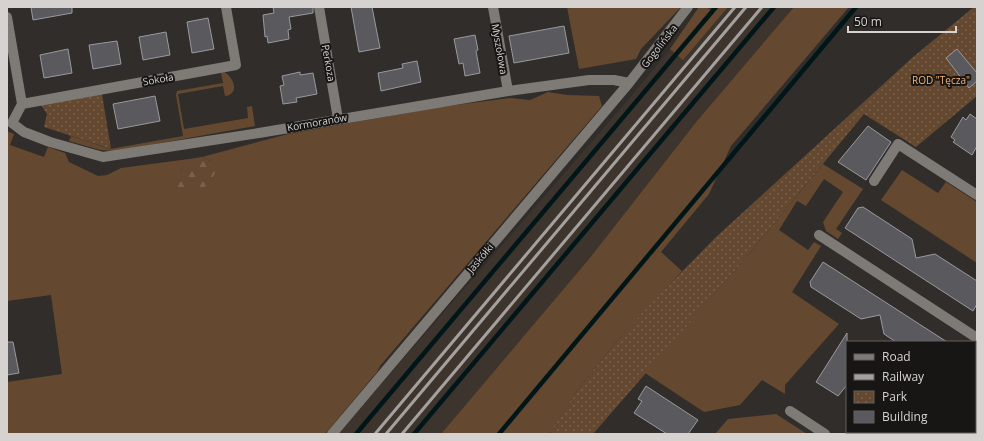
<svg xmlns="http://www.w3.org/2000/svg" width="984" height="441" font-family="'Open Sans',sans-serif">
  <style>
    .built { fill: #3d352d }
    .grass { fill: #644930 }
    .forest { fill: url(#forest-firs) }
    .park { fill: url(#park-dots) }
    .lines { fill: none; stroke-linecap: round; stroke-linejoin: round }
    .stream { stroke: #001618; stroke-width: 4.5 }
    .building { fill: #59595e; stroke: #9a999e }
    .street { stroke: #7e7a76; stroke-width: 10 }
    .rail { stroke: #a4a09e; stroke-width: 3 }
    .labels { text-anchor: middle; dominant-baseline: central; stroke-width: 4; stroke-linejoin: round; paint-order: stroke }
    .street-label { font-size: 10px; fill: #d5d2d0; stroke: #171614 }
    .park-label { font-size: 10px; fill: #f7b26f; stroke: #171614 }
  </style>
  <defs>
    <pattern id="forest-firs" width="22" height="20" patternUnits="userSpaceOnUse"><rect width="22" height="20" fill="#644930"/><path d="M5 1l3.5 6h-7zM16 11l3.5 6h-7z" fill="#79624d"/></pattern>
    <pattern id="park-dots" width="8" height="8" patternUnits="userSpaceOnUse"><rect width="8" height="8" fill="#644930"/><path d="M2 2h.1M6 6h.1" fill="none" stroke="#79624d" stroke-width="1.8" stroke-linecap="round"/></pattern>
  </defs>
  <rect width="100%" height="100%" fill="#312d2a"/>
  <path class="built" d="M699 7H706L711 10 713 7H794L697 121 589 259 441 434H338L628 100 670 49Z"/>
  <path class="grass" d="M567 7H681L641 49 636 59 579 69Z
    M699 7H706L711 10 713 7H728L683 60 670 49Z
    M794 7H849L731 146 709 194 661 252 682 271 616 342 577 391 549 434H441L589 259 697 121Z
    M224 72C234 77 240 94 225 96L223 86 178 94 184 129 248 118 247 107 252 106 255 126 116 151 100 150 69 141 71 136 110 149 183 136 176 95 177 91 223 83 221 73Z
    M548 92 567 95 599 96 602 106 380 366 377 372 325 434H7V382L62 374 51 295 7 301V131L14 134 10 145 44 157 48 147 65 153 69 162 98 176 107 175 121 168 189 159 188 164 180 171 212 162 202 157 288 134 440 107 510 98 530 100Z
    M823 164 863 189 836 229 842 233 838 239 826 231 823 222 843 192 824 179 806 206 797 201 779 230 808 250 814 242 821 246 792 292 839 324 785 385V394L762 380 740 405 704 412 645 373 743 261Z
    M902 170 938 193 946 182 977 202V263L881 200Z
    M776 414 807 434H715L728 419Z"/>
  <path class="forest" d="M202 157 212 162 216 168 214 175 204 188 183 192 175 183C175 173 186 168 189 159Z"/>
  <path class="park" d="M974 7H977V96L916 147 864 114 743 261 593 434H552L550 432 577 391 616 342 659 295 716 237 913 57Z
    M102 94 111 149 44 127 47 114 41 105Z"/>
  <g class="lines">
    <path class="stream" d="M356 434 716 7
      M414 434 774 7
      M499 434 856 7"/>
  </g>
  <path class="building" d="M31 7H72V13L33 20Z
    M273 7H313V13L289 17 291 29 288 30 289 39 268 43 267 36 265 37 263 15 274 13Z
    M351 7H372L380 48 359 52Z
    M208 18 214 49 192 53 187 22Z
    M564 26 569 53 514 63 509 36Z
    M166 32 170 55 143 60 139 37Z
    M475 35 478 50 476 51 480 73 465 76 463 63 459 64 454 39Z
    M117 41 121 64 93 69 89 45Z
    M68 49 72 73 44 78 40 55Z
    M957 49 977 73V81L969 88 946 58Z
    M417 61 421 82 381 91 378 73 403 68 402 64Z
    M300 72V75L313 73 317 94 296 98 297 102 283 104 280 86 284 85 282 76Z
    M155 96 160 121 118 129 113 104Z
    M970 114 977 119V146L972 155 953 142 955 140 951 137 963 117 966 120Z
    M868 126 891 142 866 180 838 162Z
    M863 207 912 239 916 258 935 254 977 281V304L973 311 845 228 858 208Z
    M823 262 851 280 947 342H896L884 334 880 315 861 319 811 287 810 282Z
    M847 333V385L838 396 816 382Z
    M7 342H13L19 373 7 375Z
    M646 386 698 420 688 434H667L634 413 642 401 638 399Z"/>
  <g class="lines">
    <path class="street" d="M319 7 338 119
      M493 7 508 91
      M7 17 22 104 12 123
      M22 104 236 65 226 7
      M12 123 24 132 50 142 103 157 259 133 508 91 589 80H614L629 83
      M874 181 898 144 977 195
      M819 235 977 338
      M790 411 825 434
      M332 434 629 83 688 7"/>
    <path class="rail" d="M375 434 735 7
      M386 434 746 7
      M402 434 762 7"/>
  </g>
  <g class="labels">
    <g class="street-label">
      <text transform="translate(659 46) rotate(-52)">Gogolińska</text>
      <text transform="translate(500 49) rotate(80)">Myszołowa</text>
      <text transform="translate(329 63) rotate(80)">Perkoza</text>
      <text transform="translate(158 79) rotate(-10)">Sokoła</text>
      <text transform="translate(317 122) rotate(-10)">Kormoranów</text>
      <text transform="translate(480 258) rotate(-50)">Jaskółki</text>
    </g>
    <g class="park-label">
      <text x="941" y="80">ROD "Tęcza"</text>
    </g>
  </g>
  <rect width="984" height="441" fill="none" stroke="#d5d2d0" stroke-width="16"/>
  <rect x="846" y="341" width="130" height="92" fill="#171614" stroke="#63615f"/>
  <rect x="854" y="354" width="20" height="6" fill="#7e7a76" stroke="#63615f"/>
  <text x="882" y="361" font-size="12" fill="#d5d2d0">Road</text>
  <rect x="854" y="374" width="20" height="6" fill="#a4a09e" stroke="#63615f"/>
  <text x="882" y="381" font-size="12" fill="#d5d2d0">Railway</text>
  <rect x="854" y="391" width="20" height="12" fill="url(#park-dots)" stroke="#63615f"/>
  <text x="882" y="401" font-size="12" fill="#d5d2d0">Park</text>
  <rect x="854" y="411" width="20" height="12" fill="#59595e" stroke="#63615f"/>
  <text x="882" y="421" font-size="12" fill="#d5d2d0">Building</text>
  <path d="M848 26v6h108v-6" fill="none" stroke="#d5d2d0" stroke-width="2"/>
  <text x="854" y="26" font-size="12" fill="#d5d2d0" stroke="#171614" stroke-width="3" paint-order="stroke">50 m</text>
</svg>
